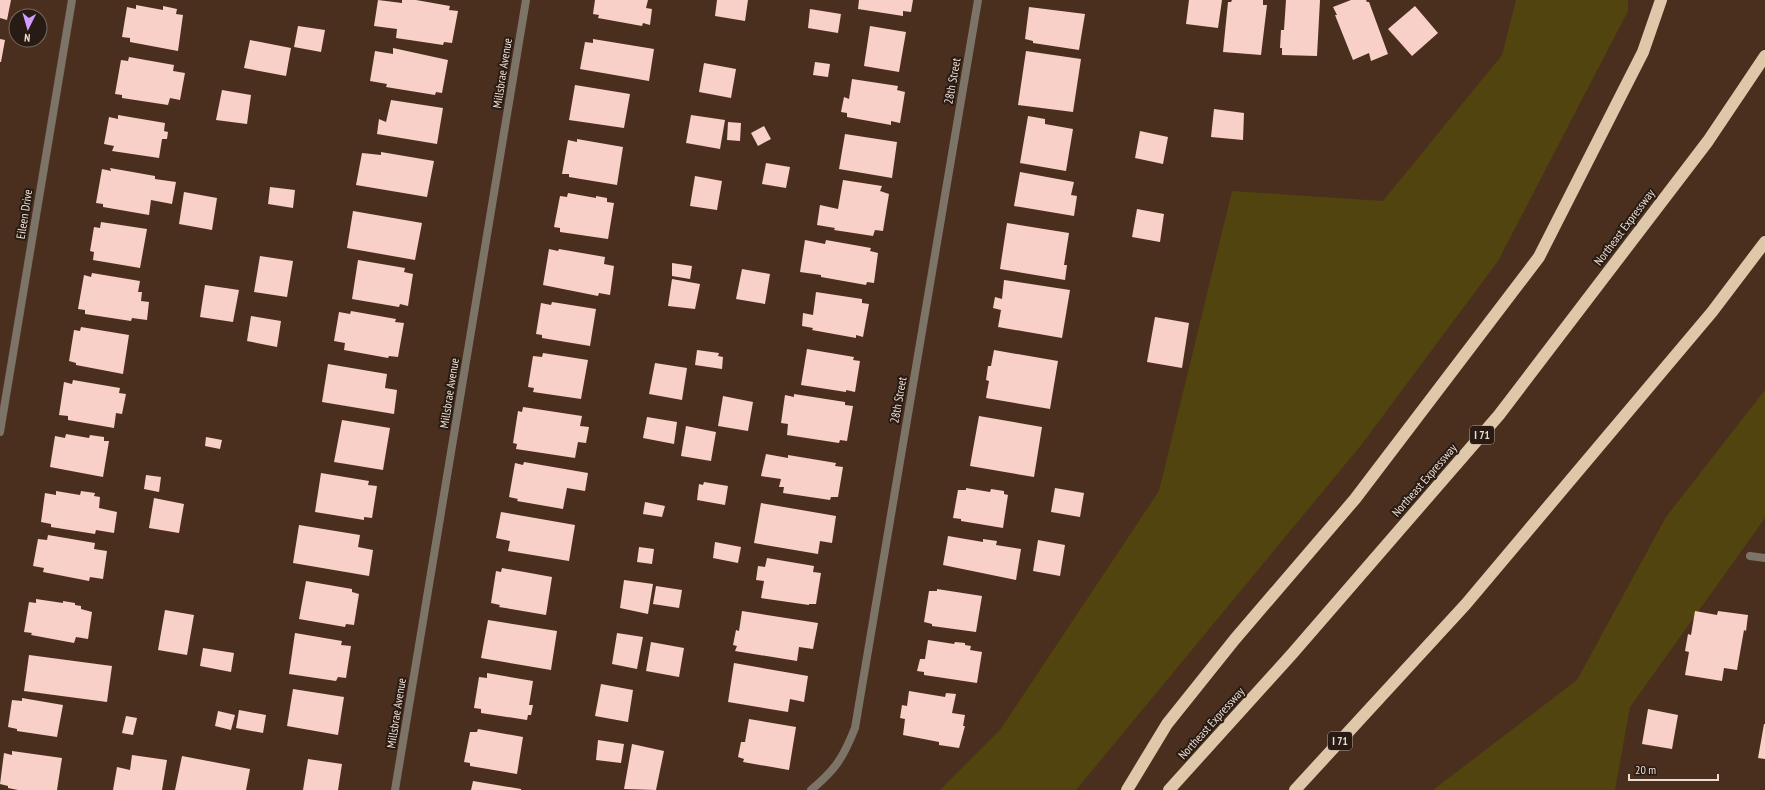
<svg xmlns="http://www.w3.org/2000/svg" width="1765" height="790" font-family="'PT Sans Narrow',sans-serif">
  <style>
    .green { fill: #51440f }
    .building { fill: #f9d0c7 }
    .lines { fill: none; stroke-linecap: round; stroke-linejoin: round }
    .minor { stroke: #7d7468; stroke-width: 8 }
    .motorway { stroke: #dfc8aa; stroke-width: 12 }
    .labels { text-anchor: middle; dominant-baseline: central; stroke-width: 4; stroke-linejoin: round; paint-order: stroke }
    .shield { fill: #271b13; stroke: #b2a399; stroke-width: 1 }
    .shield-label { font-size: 11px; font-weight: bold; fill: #eeddd2 }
    .street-label { font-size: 12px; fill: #eeddd2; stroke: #271b13 }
  </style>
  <rect width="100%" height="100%" fill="#4a2f1e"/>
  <path class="green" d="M1516 0H1628V11L1498 261 1362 444 1076 790H940L1000 730 1159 491 1232 191 1383 201 1502 55Z
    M1765 390V518L1630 707 1615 790H1433L1577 680 1666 517Z"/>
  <path class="building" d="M0 0H11L7 20 0 18Z
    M378 0 402 3V0H416L450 6 449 10 458 11 452 43 444 42 443 45 396 38 397 29 374 26Z
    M595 0H648L646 8 652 9 650 25 643 23 642 26 598 18 599 15 593 14Z
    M717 0H748L745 21 715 16Z
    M859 0H913L911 12 903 11V16L858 9Z
    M1189 0H1222L1218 28 1186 24Z
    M1232 0H1263V5H1267L1261 55 1223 52 1228 2H1231Z
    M1286 0H1320L1317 56 1282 55V48H1280L1281 30H1284Z
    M1351 0H1366L1367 2H1369L1388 54 1371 61 1369 53 1353 60 1335 15H1337L1333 7Z
    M136 5 163 10V6L177 9 176 14 183 15 178 51 130 42V38L122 37 127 7 136 9Z
    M1415 6 1438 33 1412 56 1388 29Z
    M1029 7 1085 14 1079 50 1033 43V41L1025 39Z
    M810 9 841 14 838 33 808 28Z
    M298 26 325 30 321 52 294 47Z
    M870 26 906 32 899 72 864 66Z
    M0 39 5 40 1 62H0Z
    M593 39 654 49 649 81 580 69 585 42 593 43Z
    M250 40 291 48 286 76 244 68Z
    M393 48 448 60 442 93 436 92 435 95 386 87 387 84 370 81 375 51 393 54Z
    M1026 51 1081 59 1073 112 1018 105Z
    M129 57 174 65 173 71 185 73 180 100 170 98 168 105 122 98V95L115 94 121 60 128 61Z
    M815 62 830 64 828 77 813 75Z
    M704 63 736 69 731 98 699 92Z
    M852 79 898 86 897 90 905 92 900 123 891 121V125L847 117V113L841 112 844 97 849 99Z
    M575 85 630 94 624 128 569 120Z
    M222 90 251 95 247 124 216 120Z
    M391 100 443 108 437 144 377 134 379 119 386 122Z
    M1214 109 1244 113 1243 140 1211 137Z
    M118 115 165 123 164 131 168 132 167 139H162L159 158 112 151 114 146 104 144 109 117 118 119Z
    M691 115 725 120 720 149 686 143Z
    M1028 116 1045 119V124L1073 129 1066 171 1020 163Z
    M728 122 741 123 740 141 727 140Z
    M764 126 771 139 758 146 751 133Z
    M1140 131 1168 137 1163 164 1135 158Z
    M845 134 897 142 892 178 839 169Z
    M577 139 623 147 617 185 569 177V174H562L568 140 577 142Z
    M381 152 434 161 427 197 356 185 362 153 381 155Z
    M766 163 790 167 786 188 762 184Z
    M110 168 155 176V179L176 182 172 204 151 200 149 215 103 207V204L96 203 102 169 111 171Z
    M1020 172 1074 182 1071 195 1077 196 1074 216 1014 206Z
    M695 176 722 181 717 210 690 206Z
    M843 180 882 186 880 191 889 194 883 231 875 230 873 236 834 230 835 228 817 225 820 205 838 209Z
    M270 187 295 190 293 208 268 204Z
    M184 192 217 198 212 230 179 224Z
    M568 193 596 198V196L607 198V202L614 203 608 239 560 232V228L554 227 560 196 567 197Z
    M1137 209 1164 214 1160 242 1132 237Z
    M353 211 422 223 415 260 347 248Z
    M101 222 147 229 140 268 93 260 94 252 90 251 94 227 100 228Z
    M1007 223 1069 233 1064 265H1067L1065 280 1000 269Z
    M805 240 825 244 826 240 871 248 870 251 878 253 874 283 867 282 866 285 821 277V275L800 272Z
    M549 249 558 251 559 249 605 257 604 264 614 266 610 295 599 293 598 296 543 285Z
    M260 256 293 261 287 297 254 292Z
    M358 260 405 268 404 272 413 274 408 306 400 304 399 307 352 299Z
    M672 263 692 266 690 279 672 276Z
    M742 269 770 274 765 304 736 299Z
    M92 273 140 281 138 292H142L141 301 149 302 147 320 132 318 131 321 85 314V310L78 309 84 275 91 277Z
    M672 279 700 284 695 309 668 306Z
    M1004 280 1070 290 1062 338 998 327 1001 310 993 308 995 297 1002 299Z
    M205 285 239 290 233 322 200 317Z
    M816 292 862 299V303L869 304 863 337 856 335V338L812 330 813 328 802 326 803 313 813 315Z
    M552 302 596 309 590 346 542 338V335L536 334 541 303 551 305Z
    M351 311 396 319 395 322 404 323 398 357 389 356 388 358 344 350 345 343 334 341 339 312 350 314Z
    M251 316 281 321 277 347 247 341Z
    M1155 317 1189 323 1182 368 1147 362Z
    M81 327 129 335 123 374 76 365V363L69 361 74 330 80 331Z
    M807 349 854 357 853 360 860 361 855 392 846 390V392L801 385Z
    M697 350 719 353 718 356 723 357 722 369 695 365Z
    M994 350 1058 361 1050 409 986 398 989 381 986 380 988 366H991Z
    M543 353 588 360 581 399 533 392 534 388 528 387 533 356 542 357Z
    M655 363 687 368 682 400 649 394Z
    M328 364 387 374 385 388 397 390 394 414 322 402Z
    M73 380 120 388 119 393 126 394 122 414 116 413 114 428 68 420V416L59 415 64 382 72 384Z
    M794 394 845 402V405L853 406 847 441 840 440 839 443 787 435 788 424 781 423 785 395 794 397Z
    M723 396 753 402 748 431 718 426Z
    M523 407 582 416 580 426 589 427 586 443 578 442 575 458 516 449 517 444 513 443 518 411 522 412Z
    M979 416 1042 427 1034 477 970 466Z
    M647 417 677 422 674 444 643 438Z
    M342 420 390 428 383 470 334 462Z
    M686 426 716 432 711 461 681 456Z
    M66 434 89 438 90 435 104 437V441H109L103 477 50 467 55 436 65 438Z
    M206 437 222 440 220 449 205 446Z
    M766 454 788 458V455L836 463 835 466 843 467 838 497H831L830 500 783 493 784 487H779L781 479 761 476Z
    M524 462 588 473 585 491 567 488 563 509 517 501 518 499 509 497 515 463 523 465Z
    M321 473 369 481 368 485 377 486 372 518 364 517V520L315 512Z
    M146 475 161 477 159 492 144 489Z
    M704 482 728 486 725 505 697 500 699 484 703 485Z
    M966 488 990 492 991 489 1004 491V494L1008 495 1003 528 961 521V519L953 518 958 490H966Z
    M1055 488 1084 493 1080 517 1051 512Z
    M56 491 80 495 81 491 95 493 94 496 100 497 99 508 117 512 114 533 96 530 95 534 51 527V524L41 522 45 493 56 495Z
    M154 498 184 504 179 533 149 528Z
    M645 502 665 506 662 517 643 514Z
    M761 503 836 516 832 543 820 541 818 554 754 543Z
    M501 512 575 525 569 561 508 551 510 541 496 538Z
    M299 525 360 535 358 547 373 550 369 576 293 563Z
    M48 535 95 543 94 549 107 551 103 579 90 577 89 581 43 572 44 568 33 566 38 539 47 540Z
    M948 536 983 542V539L997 541 996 545 1021 549 1016 580 943 565Z
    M1038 540 1065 545 1060 576 1033 571Z
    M715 542 741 547 738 563 713 558Z
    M639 547 654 549 652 564 637 562Z
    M767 558 814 566 813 572 821 573 816 604H809V605L761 598 764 581 756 580 758 566 765 567Z
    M502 568 552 577 546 615 499 607 500 605 491 603 496 571 501 572Z
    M624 580 653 584 648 614 620 608Z
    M306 581 352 589V592L359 594 354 625 346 624 345 627 299 619Z
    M656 586 682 590 679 608 653 604Z
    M937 589 982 596 976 632 932 626V624L924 622 929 591H937Z
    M36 599 63 603V601L75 603V605L81 606V609L92 612 88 639 76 637 74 643 31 635 32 633 24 632 29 602 36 603Z
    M165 610 194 615 187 655 158 650Z
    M742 611 818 623 813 649 799 647 797 661 735 651 737 646 733 645 736 630 739 631Z
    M1695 611 1717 615 1718 611 1748 615 1746 631 1744 630 1737 670 1724 668 1722 681 1685 675 1689 652 1685 651 1688 634 1691 635Z
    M488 620 557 631 551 670 481 658Z
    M295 633 342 641 341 645 351 646 346 678 338 677 336 681 289 674Z
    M617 633 643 637 637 669 612 664Z
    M928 640 954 644 955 642 965 643V645L971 646 970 650 982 652 977 683 924 675V672L917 671 920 659H925Z
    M651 642 684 648 679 677 646 671Z
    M203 648 234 653 231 672 200 666Z
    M29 655 112 666 107 702 24 691Z
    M734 663 808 676 804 702 790 699 788 712 728 702Z
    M487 673 533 681 529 705H533L531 715H528L527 720 481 713V709L474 708 479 677 487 678Z
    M601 684 633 690 628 722 595 716Z
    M293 689 344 697 338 735 287 726Z
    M909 691 945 697 946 693 956 694 952 713 965 715 963 726H965L959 748 939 745V742L903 735 905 719 900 718 902 705 907 706Z
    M22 698 63 705 57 737 17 731V729L8 727 12 700 22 701Z
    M1648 709 1678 715 1672 749 1642 744Z
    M239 710 266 715 263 733 236 728Z
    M218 711 235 715 231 730 215 726Z
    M126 716 137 718 133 735 122 733Z
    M749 719 796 727 789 770 743 762 744 759 738 757 741 742H745Z
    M1764 724H1765V759L1758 758Z
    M478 729 523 737 517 774 470 766V763L464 762 470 732H477Z
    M598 740 624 744 621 763 596 760Z
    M632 744 664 751 656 790 624 789Z
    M12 751 62 758 57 790H18L8 788V786L0 784 4 753 12 755Z
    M132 755 167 760 162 790H113L117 767 130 770Z
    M182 756 250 769 246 790H175Z
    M308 759 342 764 338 790H303Z
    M473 781 521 789V790H471Z"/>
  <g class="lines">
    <path class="minor" d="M0 432 72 0
      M1750 556 1765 558
      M395 790 526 0
      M811 790C836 769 843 758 855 728L978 0"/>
    <path class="motorway" d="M1127 790 1167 724 1235 639 1355 499 1539 257 1643 52 1661 0
      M1169 790 1292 654 1499 415 1708 141 1765 56
      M1295 790 1466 604 1712 312 1765 242"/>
  </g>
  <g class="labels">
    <g class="shield">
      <rect x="1470" y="426" width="24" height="18" rx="3"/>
      <rect x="1328" y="732" width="24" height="18" rx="3"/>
    </g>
    <g class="shield-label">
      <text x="1482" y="435">I 71</text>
      <text x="1340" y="741">I 71</text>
    </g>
    <g class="street-label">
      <text transform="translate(502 73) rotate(-81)">Millsbrae Avenue</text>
      <text transform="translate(952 81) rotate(-80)">28th Street</text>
      <text transform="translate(24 214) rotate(-81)">Eileen Drive</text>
      <text transform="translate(1624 227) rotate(-53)">Northeast Expressway</text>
      <text transform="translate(449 393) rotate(-81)">Millsbrae Avenue</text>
      <text transform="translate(898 400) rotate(-80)">28th Street</text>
      <text transform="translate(1424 480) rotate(-49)">Northeast Expressway</text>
      <text transform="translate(396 713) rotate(-81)">Millsbrae Avenue</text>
      <text transform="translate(1211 723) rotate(-48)">Northeast Expressway</text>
    </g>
  </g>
  <g transform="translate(28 28) rotate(185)"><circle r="19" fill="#271b13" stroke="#77695f"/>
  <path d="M0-3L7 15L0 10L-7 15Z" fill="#d19dfe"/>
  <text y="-6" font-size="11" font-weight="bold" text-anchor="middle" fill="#eeddd2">N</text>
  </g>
  <path d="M1629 774v6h89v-6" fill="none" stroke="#eeddd2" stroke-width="2"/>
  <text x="1635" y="774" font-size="12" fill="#eeddd2" stroke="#271b13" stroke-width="3" paint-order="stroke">20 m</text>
</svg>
